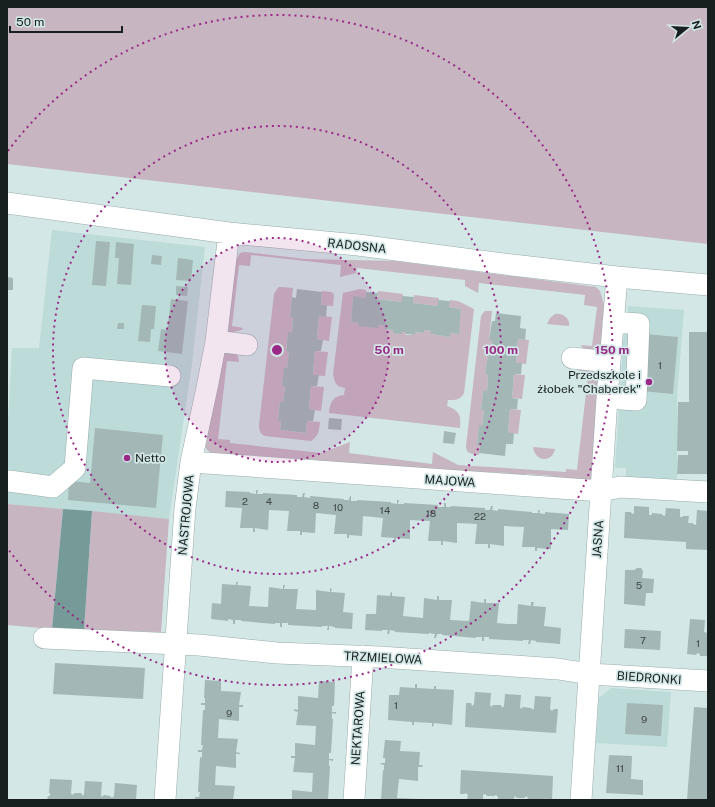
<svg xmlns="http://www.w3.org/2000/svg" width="715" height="807" font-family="'Public Sans',sans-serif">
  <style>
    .built { fill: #bddbd9 }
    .green { fill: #c7b5c2 }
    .water { fill: #759a98 }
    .building { fill: #a3b7b6 }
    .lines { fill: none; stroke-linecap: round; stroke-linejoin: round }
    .minor-casing { stroke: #98acab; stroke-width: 22 }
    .minor { stroke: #fff; stroke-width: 21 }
    .ring { fill: none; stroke: #9a2886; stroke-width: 2; stroke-dasharray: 2 4 }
    .poi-dot { fill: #9a2886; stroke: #d2e7e6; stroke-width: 1.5 }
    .labels { text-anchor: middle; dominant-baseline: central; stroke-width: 3.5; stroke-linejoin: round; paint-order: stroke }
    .number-label { font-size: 10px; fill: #3b4645 }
    .street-label { font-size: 12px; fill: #18201f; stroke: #d2e7e6 }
    .poi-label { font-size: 12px; fill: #18201f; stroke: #d2e7e6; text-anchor: end }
    .centre { fill: #9a2886; stroke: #d2e7e6; stroke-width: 2 }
    .ring-label { font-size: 12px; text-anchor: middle; font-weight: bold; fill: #9a2886; stroke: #d2e7e6; stroke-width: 3.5; stroke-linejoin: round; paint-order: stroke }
  </style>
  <rect width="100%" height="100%" fill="#d2e7e6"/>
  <path class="built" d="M52 230 205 247 192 364 169 519 7 504V441L12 348H39Z
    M628 306 684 310 677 397V481L626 479V468H615L624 329H627Z
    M611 688 671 692 667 747 596 743 599 698Z"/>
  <path class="green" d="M7 7H708V244L7 164Z
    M245 252 305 259 395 261 596 287 600 291 604 304 602 348 597 350 583 349 581 345 592 346 597 307 584 305 585 295 479 283 478 293 465 286V280L357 268 356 273 340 277 341 265 251 255 250 266 239 265 232 326 243 328 242 330 228 333 236 260 240 253Z
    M279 287H282L293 288 290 316 293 317 292 332H288L286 351H289L287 368 285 367 282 386 285 387 283 402H280L278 421H281L280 430 306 433 307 421 320 422C319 430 319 436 311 441L265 436C260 434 259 430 259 425L274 294 277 289Z
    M360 289 366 290V298L353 297 351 322 359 323 358 326 378 325 385 326V329L393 330 402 334V332H406V335H414L415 332 423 333 424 330 431 331V334L450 337V333L458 334 461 309 449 307 450 300 458 301 474 309 464 393C461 400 455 400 448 400L447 406C460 411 461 415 460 428L329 413C330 402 333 396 344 395L345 388C336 386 335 384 333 374L343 293Z
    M322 291 331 292 334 294 333 306 321 305Z
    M378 291 403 294 402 302 377 299Z
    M414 295 439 298 438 306 413 303Z
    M485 311H492L489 340H492L490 356H488L485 374 488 375 487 391H483L481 410H484L482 426H479L477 444 480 445 479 455C472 454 466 454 466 446L481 316 483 313Z
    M555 314C563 313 570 318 569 326L547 324 550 318Z
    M319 316 332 317 329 341 317 339Z
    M518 339 529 340 526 364 516 363Z
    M225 351 234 353 238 356 239 362 227 361 218 439 230 440V443L321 453 350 442 349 453 432 464 433 452 458 465 566 472V469L577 470 588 376 577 374 580 369 599 368 592 477 590 480H556L553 476 526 474 521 479 514 478 509 473 482 472 477 475 321 465 318 460 291 458 285 463 277 460 274 457 248 455 242 459 211 453 207 450 205 446Z
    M315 351 328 352 325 376 313 375Z
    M514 374 525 375 522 399 512 398Z
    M311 386 324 387 321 411 309 409Z
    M510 409 521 410 518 434 508 433Z
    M533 447 555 449C552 464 534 461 533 447Z
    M7 504 63 509 52 629 7 625Z
    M92 511 169 519 161 632 84 630Z"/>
  <path class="water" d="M63 509 92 511 84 630 52 629Z"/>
  <path class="building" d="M96 241 110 242 106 286 92 285Z
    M116 242 134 244 131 285 117 284 119 258H115Z
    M152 255 162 256 161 265 151 264Z
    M178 258 193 260 191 281 176 280Z
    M7 277 13 278V290H7Z
    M176 286 188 287 187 296 176 295Z
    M297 289 322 292 321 305H327L326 317 319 316 317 339 323 340 321 351H315L313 375H319L317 386H311L309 409 315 410 314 416 313 421H307L306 433 280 430 281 421H278L280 402H283L285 387 282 386 284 367 287 368 289 351H286L288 332H292L293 317H290L292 297 296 298Z
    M366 292 378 293 377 299 402 302V296L414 297 413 303 438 306V300L450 301 449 307 461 309 459 334 450 333V337L431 334V331L424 330V333L415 332V335L406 334V332H402V334L393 333V330L385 329V326L378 325V328L358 326 359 323 351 322 353 296 366 298Z
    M171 299 188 301 182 354 158 351 161 329 167 330Z
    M142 305 156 306 154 329H151L150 342 138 341Z
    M496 313 521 316 520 328 526 329 525 340 518 339 516 363H522L521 374H514L512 398 518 399 517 409H510L508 433H514L513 444H506L505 456 479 453 480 445H477L479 425 482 426 484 410H481L483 391H487L488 375 485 374 488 355 490 356 492 340H489L492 321H495Z
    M118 323H124V329H117Z
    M689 332H708V474H677L678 455H688V451H677L678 402H689Z
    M645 334 678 337 673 394 642 391Z
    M329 418 342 419 341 430 328 429Z
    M95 428 163 435 156 508 68 500 69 481 90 483Z
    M444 431 456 433 454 444 443 443Z
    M256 490H258L257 494H263V493L297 495V497H302L303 493H305L304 497 310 498V496L344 499V500H349L350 496H351V501H357V500L391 502V503L397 504V500H399L398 504H404V503L438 505V507H444V503H446V507H451V506L485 508V510H490L491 506H493L492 510 498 511V509L532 512V513H538V510H540L539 513 545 514V512L569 514 568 530 551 529V549L537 548V551H535V547H522L524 527 504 526V546L490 544V548H488V544H475L477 524 457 523V543L443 541V545H441V541H428L430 521 410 520V539L396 538V542L394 541V538L381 537 383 518 363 516 362 536 349 535V538H347V534H334L336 515 316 513 315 533 302 532V535H300V531H287L289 511 269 510 268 530 255 528V532H253V528H240L242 508 225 507 226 491 250 492V493L256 494Z
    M634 506 649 507V515H652V513L662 514V515L665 516 666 508 680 509V517H683V516H689L688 523H693V524L696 525 697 510 708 511V550L686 549V542L624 538 625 512H631V513L634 514Z
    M637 568H641L643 571 642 578 654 579 653 593H646L645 606 624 604 625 570H634Z
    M236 582H238L237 585 251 586 249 606 268 607 269 587 283 589V585H285L284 589H298L296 609 316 610V590L330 592V588L332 589 331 592 345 593 343 612 353 613 352 629 335 628V627L329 626V630H327L328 626H322V627L288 625V623H282V627H280V623H275V624L241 621V620H235V624H233V620L228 619V621L211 619 212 603 221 604 222 584 236 585Z
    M391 592H392V596L405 597 403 616 423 618 424 598 437 600V596H439V600H452L450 620 469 621 471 601 484 603V599H486V603H499L497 623 507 624H517L518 604 531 606V602H534L533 606 546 607 544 626 561 628 560 644 536 642V641L531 640 530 644H528L529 640H523V641L489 639V637H484V641H482V637H476V638L442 635V634H437L436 638H434L435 634 429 633V634L395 632V631L390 630 389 634H387L388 630H382V631L365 630 366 614H376L377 595 390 596Z
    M690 619 705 620 704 632 708 633V656H700V654L697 653 696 655 687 654Z
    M625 629 661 631 660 650 624 648Z
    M55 663 145 668 143 699 53 694Z
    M205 680 221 681V691L241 692 239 705H243V707H239V721L219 719 218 738 238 739 236 752 240 753V754H236V768L216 766 215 785 235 786 233 800H199V799H195V797H199L200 792H198L200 757 202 758V752H198V750H202L203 745H201L203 710H205V705H201V703H205V698H204Z
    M319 681 335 682 334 706H332V712H336V714L332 713V719H333L331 753H329V759H333V761L329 760V766H330L328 800H292V790L312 792 313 773 293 772 295 758H291V756H295V743L315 745 316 726 296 725 298 712 294 711V709L298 710V696L318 698Z
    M415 684H417V688L434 689V686H436V689L454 690 452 725 434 723 433 727 432 726V723L414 722V725H412V722L388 720 389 695H399L400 687 415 688Z
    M475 692 491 693 490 705 491 707 493 705H501L502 708 504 706 505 694 521 695 520 707 521 709 523 707 531 708 533 710 534 708 535 696 551 697 550 709 552 711 554 709H558L556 733 465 727 466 703H471L472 706 474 704Z
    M627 703 663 705 661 736 625 734Z
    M694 707 708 708V800H687Z
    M385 740 401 741 400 751 420 752 419 765H423L422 767H418V781L399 779 397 798 419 799V800H381L383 770H384V765L380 764 381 763H385V758H383Z
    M609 755 632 756 631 779 643 780V795L606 793Z
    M461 770 553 776 552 800H547L546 798 543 800H528L527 796 524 798H517L515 796 513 800H498V797L496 795 494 796H487L485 794 483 795V800H467L468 795 466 793 464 794H460Z
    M50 779 72 780 71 793 72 795 75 793H81L83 796 84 794 85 781 102 782 101 795 102 797 104 795 110 796 112 798 114 796 115 783 137 785 136 799H134V800H47L48 796H50V793H49Z"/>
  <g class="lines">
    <defs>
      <path id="minor" d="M7 203 229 233 358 245 512 265 617 277 708 285
        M216 341 247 345
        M572 358 610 362
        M607 398 636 400 639 324 613 322
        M191 462 602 491 620 487 708 492
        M9 481 53 487 75 468 83 368 170 376
        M44 638 199 645 277 653 379 657 558 669 590 674 708 681
        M165 800 185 508 191 462 208 383 216 341 229 233
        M354 800 363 656
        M581 800 607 398 617 277"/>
    </defs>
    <use href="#minor" class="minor-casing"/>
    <use href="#minor" class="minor"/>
  </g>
  <circle cx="277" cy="350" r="112" fill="#9a2886" fill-opacity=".12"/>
  <g class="ring">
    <circle cx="277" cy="350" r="112"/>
    <circle cx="277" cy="350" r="224"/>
    <path d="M8 151A335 335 0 1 1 8 549"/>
  </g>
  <g class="poi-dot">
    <circle cx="649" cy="382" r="4"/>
    <circle cx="127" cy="458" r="4"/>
  </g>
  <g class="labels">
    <g class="number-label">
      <text x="660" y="365">1</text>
      <text x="245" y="501">2</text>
      <text x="269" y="501">4</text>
      <text x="316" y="505">8</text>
      <text x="338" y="507">10</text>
      <text x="385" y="510">14</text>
      <text x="431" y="513">18</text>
      <text x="480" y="516">22</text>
      <text x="639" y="585">5</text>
      <text x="643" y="640">7</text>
      <text x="698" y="643">1</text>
      <text x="396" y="705">1</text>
      <text x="229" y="713">9</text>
      <text x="644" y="719">9</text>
      <text x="620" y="768">11</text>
    </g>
    <g class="street-label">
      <text transform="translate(357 246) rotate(6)">RADOSNA</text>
      <text transform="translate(450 481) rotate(4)">MAJOWA</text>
      <text transform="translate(186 515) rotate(-85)">NASTROJOWA</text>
      <text transform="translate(598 539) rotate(-86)">JASNA</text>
      <text transform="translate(383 658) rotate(3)">TRZMIELOWA</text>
      <text transform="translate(649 678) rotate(4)">BIEDRONKI</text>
      <text transform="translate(358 728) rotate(-86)">NEKTAROWA</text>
    </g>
    <g class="poi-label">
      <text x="641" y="375">Przedszkole i<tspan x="641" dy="14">żłobek "Chaberek"</tspan></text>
      <text x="135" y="458" text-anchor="start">Netto</text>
    </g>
  </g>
  <circle cx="277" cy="350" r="6" class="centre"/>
  <g class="ring-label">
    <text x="389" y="354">50 m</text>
    <text x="501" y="354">100 m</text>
    <text x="612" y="354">150 m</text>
  </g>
  <rect width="715" height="807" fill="none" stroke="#18201f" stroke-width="16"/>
  <g transform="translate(687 28) rotate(72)" stroke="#d2e7e6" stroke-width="3" paint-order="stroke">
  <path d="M0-3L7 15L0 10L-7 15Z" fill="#18201f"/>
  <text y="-6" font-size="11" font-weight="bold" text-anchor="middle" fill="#18201f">N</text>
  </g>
  <path d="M10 26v6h112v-6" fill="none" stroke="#18201f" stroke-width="2"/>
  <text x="16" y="26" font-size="12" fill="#18201f" stroke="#d2e7e6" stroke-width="3" paint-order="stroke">50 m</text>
</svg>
